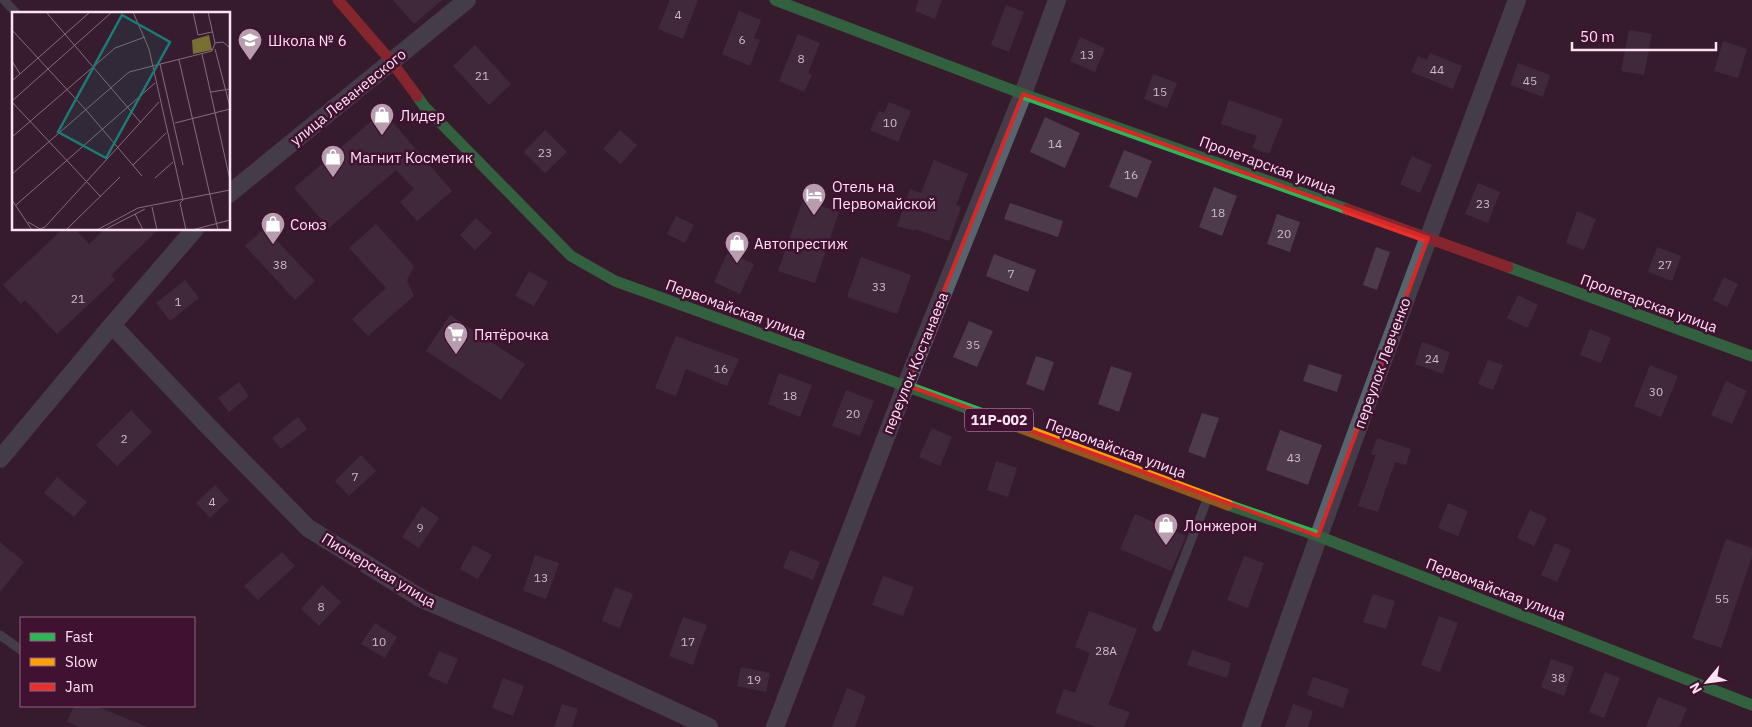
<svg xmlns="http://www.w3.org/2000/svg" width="1752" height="727" font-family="'IBM Plex Sans',sans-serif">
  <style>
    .building { fill: #4d3a4a }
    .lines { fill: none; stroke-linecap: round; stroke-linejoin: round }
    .lane { stroke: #57646d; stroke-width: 9 }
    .street { stroke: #57646d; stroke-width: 18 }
    .fast { stroke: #30b455; stroke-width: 11 }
    .slow { stroke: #ff9f0a; stroke-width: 11 }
    .jam { stroke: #e5322d; stroke-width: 11 }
    .marked { fill: none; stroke: #d62828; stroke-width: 4; stroke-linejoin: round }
    .labels { text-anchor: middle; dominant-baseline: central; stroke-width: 5; stroke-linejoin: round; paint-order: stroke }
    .number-label { font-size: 12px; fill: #d1b9c8 }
    .shield { fill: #411132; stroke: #c5a4b8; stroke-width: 1 }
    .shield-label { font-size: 14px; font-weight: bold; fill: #fde3f2 }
    .poi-label { font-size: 15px; fill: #fde3f2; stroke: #411132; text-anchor: start }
    .street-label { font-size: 15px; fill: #fde3f2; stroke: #411132 }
    .inset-road { fill: none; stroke: #866c7c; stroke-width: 1 }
    .view { fill: #1b7b75; fill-opacity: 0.15; stroke: #1b7b75; stroke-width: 2.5 }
    .inset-edge { fill: none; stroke: #fde3f2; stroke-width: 2.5 }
  </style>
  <rect width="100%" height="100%" fill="#361c2e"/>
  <path class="building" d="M393 0H442L414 24Z
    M670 0H698L683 39 658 29Z
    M919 0H942L935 19 915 11Z
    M1006 5 1024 12 1009 52 991 45Z
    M739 11 761 20 754 38 760 40 750 66 722 54Z
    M1629 30 1652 34 1644 75 1621 71Z
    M798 34 820 43 808 73 812 75 804 92 779 81Z
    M1080 37 1105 48 1095 72 1070 61Z
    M1723 41 1747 49 1738 78 1714 71Z
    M475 45 511 84 489 105 453 66Z
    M1430 53 1462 66 1453 89 1411 72 1418 56 1427 60Z
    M1518 63 1550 75 1543 97 1510 85Z
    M1153 74 1177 83 1167 108 1144 99Z
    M1229 100 1283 119 1269 154 1252 148 1257 136 1221 124Z
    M889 102 911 111 898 142 870 130 879 111 884 113Z
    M383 111 452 191 417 221 400 202 414 189 396 170 329 228 294 188Z
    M1045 117 1080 133 1065 168 1030 152Z
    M545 130 567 152 545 173 524 152Z
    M620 130 637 145 621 164 603 149Z
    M1124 150 1152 161 1137 198 1109 187Z
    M1412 156 1432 165 1420 193 1400 184Z
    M934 160 968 174 956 205 961 207 949 241 915 229 914 231 897 226 910 189 921 193Z
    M1478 183 1500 192 1488 223 1465 214Z
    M1214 187 1237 196 1222 236 1199 227Z
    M803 200 839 212 815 283 778 271Z
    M1010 203 1063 221 1058 237 1004 219Z
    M1577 211 1596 219 1584 250 1566 243Z
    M1277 214 1300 222 1290 252 1267 244Z
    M676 216 694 225 685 243 667 234Z
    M476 218 492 233 475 250 460 235Z
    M376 224 414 266 407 280 414 296 368 336 352 319 386 288 349 248Z
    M265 228 315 281 295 300 245 246Z
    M63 229H75L89 244 105 229H159L111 275 115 280 57 334 25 300 21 304 3 285Z
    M1376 247 1390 252 1377 290 1363 285Z
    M1657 247 1681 256 1672 281 1648 272Z
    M728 252 754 264 740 294 714 282Z
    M994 254 1036 270 1028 292 986 276Z
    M861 257 911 275 897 314 847 297Z
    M529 271 548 282 534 306 515 296Z
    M1724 277 1738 284 1727 307 1713 300Z
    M185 280 199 298 170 321 156 303Z
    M1518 295 1538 305 1527 328 1507 318Z
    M450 315 525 364 501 400 426 351Z
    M969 321 993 331 977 367 953 357Z
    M1590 329 1611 338 1601 363 1580 355Z
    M676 336 739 359 727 386 686 369 676 396 655 388Z
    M1422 342 1450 352 1443 374 1415 364Z
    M1036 356 1054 362 1044 391 1026 384Z
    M1488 360 1503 365 1493 390 1478 384Z
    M1309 364 1342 375 1337 392 1303 381Z
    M1650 365 1678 376 1661 417 1634 406Z
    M1111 366 1132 373 1119 412 1098 404Z
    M779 373 812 385 800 417 768 404Z
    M1726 381 1747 391 1732 424 1711 415Z
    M239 382 249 396 229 412 218 398Z
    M846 390 874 401 860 436 832 426Z
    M131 410 152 432 117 466 96 445Z
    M1202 413 1219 418 1205 458 1188 452Z
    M298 417 307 429 281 449 272 438Z
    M932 428 952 437 940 466 919 457Z
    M1280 430 1322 445 1308 485 1266 470Z
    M1377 438 1411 449 1406 465 1395 462 1378 512 1358 506 1376 455 1371 454Z
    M361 455 376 471 349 496 335 481Z
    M996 461 1017 468 1008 497 987 490Z
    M57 477 87 502 74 517 44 493Z
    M215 485 229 500 210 518 196 503Z
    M1448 503 1468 511 1458 536 1438 528Z
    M422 506 439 518 419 548 402 537Z
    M1530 510 1547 518 1534 546 1517 538Z
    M1135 514 1186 536 1171 571 1120 549Z
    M1726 539 1752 548V557L1721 648 1692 638Z
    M0 542 24 562 0 592Z
    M1555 543 1571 550 1557 582 1541 575Z
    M473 545 492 555 478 579 460 569Z
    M790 550 820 562 813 580 783 568Z
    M282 552 295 566 258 600 244 586Z
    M535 555 559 563 546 599 523 591Z
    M1244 556 1264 563 1248 608 1227 600Z
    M883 576 914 587 903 616 872 605Z
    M322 585 341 602 319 626 301 609Z
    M615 587 633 594 620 628 602 621Z
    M1373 594 1395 601 1386 629 1363 622Z
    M1089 611 1137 629 1108 705 1130 712 1124 727H1096L1055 713 1064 689 1075 693 1090 653 1075 647Z
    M1439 616 1458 623 1440 672 1421 665Z
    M683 617 707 625 693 665 669 656Z
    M375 623 397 637 385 658 361 644Z
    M1192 650 1231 663 1227 678 1187 665Z
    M439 651 458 659 447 684 428 676Z
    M1551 659 1574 667 1564 696 1541 687Z
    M741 667 770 673 766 692 737 686Z
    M1605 672 1620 678 1604 718 1589 712Z
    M1313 677 1349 689 1343 708 1307 695Z
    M503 678 524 686 513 716 492 708Z
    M847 688 866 696 855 727H832Z
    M1658 697 1687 708 1679 727H1646Z
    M562 704 578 709 572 727H554Z
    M1293 704 1313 711 1308 727H1285Z
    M74 706H96L147 727H80L67 722Z"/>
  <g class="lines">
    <path class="lane" d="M4 0 17 14
      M1157 627 1207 500
      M0 635 21 650"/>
    <path class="street" d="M229 194 467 0
      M112 325 206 424 308 528 422 599 555 656 709 727
      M0 459 112 325 195 229
      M775 727 906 385 1023 94 1057 0
      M1251 727C1336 483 1427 242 1517 0"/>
    <path class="fast" d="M775 0 1023 94 1347 209
      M417 96 424 106 571 256 615 281 994 418
      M1508 267 1752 356
      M1228 505 1318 536 1752 705"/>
    <path class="slow" d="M994 418 1228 505"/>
    <path class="jam" d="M338 0 391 61 417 96
      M1347 209 1508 267"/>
  </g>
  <path d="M0 0H1752V727H0ZM1023 94 1428 238 1318 536 906 385Z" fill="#361c2e" fill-opacity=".55" fill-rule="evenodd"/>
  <path class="marked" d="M1023 94 1428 238 1318 536 906 385Z"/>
  <defs>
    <symbol id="school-pin" viewBox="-11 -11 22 30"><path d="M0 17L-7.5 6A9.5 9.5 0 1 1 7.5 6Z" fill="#b79dad" stroke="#411132"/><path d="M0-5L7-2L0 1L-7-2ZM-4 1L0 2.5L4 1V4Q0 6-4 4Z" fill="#fff"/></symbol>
    <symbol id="shop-pin" viewBox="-11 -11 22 30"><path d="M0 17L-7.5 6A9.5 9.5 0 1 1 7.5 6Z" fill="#b79dad" stroke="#411132"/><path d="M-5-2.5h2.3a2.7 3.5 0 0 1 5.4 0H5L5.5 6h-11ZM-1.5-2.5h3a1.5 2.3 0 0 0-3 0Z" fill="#fff"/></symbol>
    <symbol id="hotel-pin" viewBox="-11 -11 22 30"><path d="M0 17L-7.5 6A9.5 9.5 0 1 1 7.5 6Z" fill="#b79dad" stroke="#411132"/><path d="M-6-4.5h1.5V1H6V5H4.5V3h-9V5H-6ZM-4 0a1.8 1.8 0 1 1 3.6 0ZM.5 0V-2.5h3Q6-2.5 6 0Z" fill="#fff"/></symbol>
    <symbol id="supermarket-pin" viewBox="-11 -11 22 30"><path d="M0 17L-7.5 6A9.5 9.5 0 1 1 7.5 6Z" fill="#b79dad" stroke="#411132"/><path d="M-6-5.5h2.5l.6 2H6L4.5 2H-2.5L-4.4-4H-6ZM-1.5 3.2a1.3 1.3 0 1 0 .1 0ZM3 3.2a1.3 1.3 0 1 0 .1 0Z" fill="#fff"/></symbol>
  </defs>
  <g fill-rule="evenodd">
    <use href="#school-pin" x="236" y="26" width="28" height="38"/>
    <use href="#shop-pin" x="368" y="101" width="28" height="38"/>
    <use href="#shop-pin" x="319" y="143" width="28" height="38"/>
    <use href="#hotel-pin" x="800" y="181" width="28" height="38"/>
    <use href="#shop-pin" x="259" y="210" width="28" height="38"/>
    <use href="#shop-pin" x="723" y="229" width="28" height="38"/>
    <use href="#supermarket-pin" x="442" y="320" width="28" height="38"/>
    <use href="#shop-pin" x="1152" y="511" width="28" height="38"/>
  </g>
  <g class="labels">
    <g class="number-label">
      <text x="678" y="14">4</text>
      <text x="742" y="39">6</text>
      <text x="1087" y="54">13</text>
      <text x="801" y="58">8</text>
      <text x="1437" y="69">44</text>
      <text x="482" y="75">21</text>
      <text x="1530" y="80">45</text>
      <text x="1160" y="91">15</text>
      <text x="890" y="122">10</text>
      <text x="1055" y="143">14</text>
      <text x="545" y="152">23</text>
      <text x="1131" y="174">16</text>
      <text x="1483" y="203">23</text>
      <text x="1218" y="212">18</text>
      <text x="1284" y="233">20</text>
      <text x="280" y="264">38</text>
      <text x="1665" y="264">27</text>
      <text x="1011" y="273">7</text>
      <text x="879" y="286">33</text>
      <text x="78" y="298">21</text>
      <text x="178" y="301">1</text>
      <text x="973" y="344">35</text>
      <text x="1432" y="358">24</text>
      <text x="721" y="368">16</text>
      <text x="1656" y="391">30</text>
      <text x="790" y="395">18</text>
      <text x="853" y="413">20</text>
      <text x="124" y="438">2</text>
      <text x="1294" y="457">43</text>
      <text x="355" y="476">7</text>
      <text x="212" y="501">4</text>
      <text x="420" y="527">9</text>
      <text x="541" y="577">13</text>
      <text x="1722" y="598">55</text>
      <text x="321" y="606">8</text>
      <text x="379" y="641">10</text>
      <text x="688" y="641">17</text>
      <text x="1106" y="650">28А</text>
      <text x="1558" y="677">38</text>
      <text x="754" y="679">19</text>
    </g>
    <rect class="shield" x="965" y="408.5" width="68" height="23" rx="4"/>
    <g class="shield-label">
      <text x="999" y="420">11Р-002</text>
    </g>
    <g class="poi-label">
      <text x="268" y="40">Школа № 6</text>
      <text x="400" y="115">Лидер</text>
      <text x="350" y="157">Магнит Косметик</text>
      <text x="832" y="186">Отель на<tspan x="832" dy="17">Первомайской</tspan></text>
      <text x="290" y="224">Союз</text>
      <text x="754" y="243">Автопрестиж</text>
      <text x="474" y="334">Пятёрочка</text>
      <text x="1184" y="525">Лонжерон</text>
    </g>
    <g class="street-label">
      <text transform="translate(348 97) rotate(-39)">улица Леваневского</text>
      <text transform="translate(1268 165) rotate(20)">Пролетарская улица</text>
      <text transform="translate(1649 303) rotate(20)">Пролетарская улица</text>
      <text transform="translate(736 309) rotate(20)">Первомайская улица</text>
      <text transform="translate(915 363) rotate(-68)">переулок Костанаева</text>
      <text transform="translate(1382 363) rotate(-70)">переулок Левченко</text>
      <text transform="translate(1116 448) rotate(20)">Первомайская улица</text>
      <text transform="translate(379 570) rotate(31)">Пионерская улица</text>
      <text transform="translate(1496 589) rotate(21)">Первомайская улица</text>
    </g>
  </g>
  <g transform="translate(12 12)">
    <rect width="218" height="218" fill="#361c2e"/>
    <path d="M197 23 200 38 181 42 180 28Z" fill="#796f33"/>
    <path class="inset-road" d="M34 0 129 111M121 0 137 37 171 188 168 191 174 218M181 0 186 23 200 20M0 18 74 98 130 164M203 31 211 30 218 36M203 37 218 95M190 42 218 168M167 48 206 218M0 49 8 62M148 52 171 153M0 69 78 0M199 80 218 77M0 89 100 0M0 90 89 185M163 111 218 97M0 125 103 36 133 25M121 153 154 121M0 162 117 60 200 39 203 31 196 0M143 166 161 150M0 188 20 218M4 193 143 71M140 195 145 218M123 202 131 218M16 210 28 217 33 215 147 90M54 218 108 165M85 218 126 196 218 178M92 218 133 197M180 218 218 208"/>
    <path class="view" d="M110 3 158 30 94 146 46 120Z"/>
    <rect width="218" height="218" class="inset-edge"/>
  </g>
  <rect x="20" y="617" width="175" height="90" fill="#411132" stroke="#8c657f"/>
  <rect x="30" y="633" width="25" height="8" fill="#30b455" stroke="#8c657f"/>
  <text x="65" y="642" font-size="15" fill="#fde3f2">Fast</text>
  <rect x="30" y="658" width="25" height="8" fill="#ff9f0a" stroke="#8c657f"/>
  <text x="65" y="667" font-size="15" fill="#fde3f2">Slow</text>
  <rect x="30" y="683" width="25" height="8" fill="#e5322d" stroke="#8c657f"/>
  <text x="65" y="692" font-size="15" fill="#fde3f2">Jam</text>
  <g transform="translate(1707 682) rotate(241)" stroke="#411132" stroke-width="4" paint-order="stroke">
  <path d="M0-4L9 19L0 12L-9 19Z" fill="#fde3f2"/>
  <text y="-8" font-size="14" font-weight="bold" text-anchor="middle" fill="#fde3f2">N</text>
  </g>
  <path d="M1572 42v8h144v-8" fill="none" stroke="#fde3f2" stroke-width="2.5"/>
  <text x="1580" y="42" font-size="15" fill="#fde3f2" stroke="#411132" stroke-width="4" paint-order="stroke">50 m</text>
</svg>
